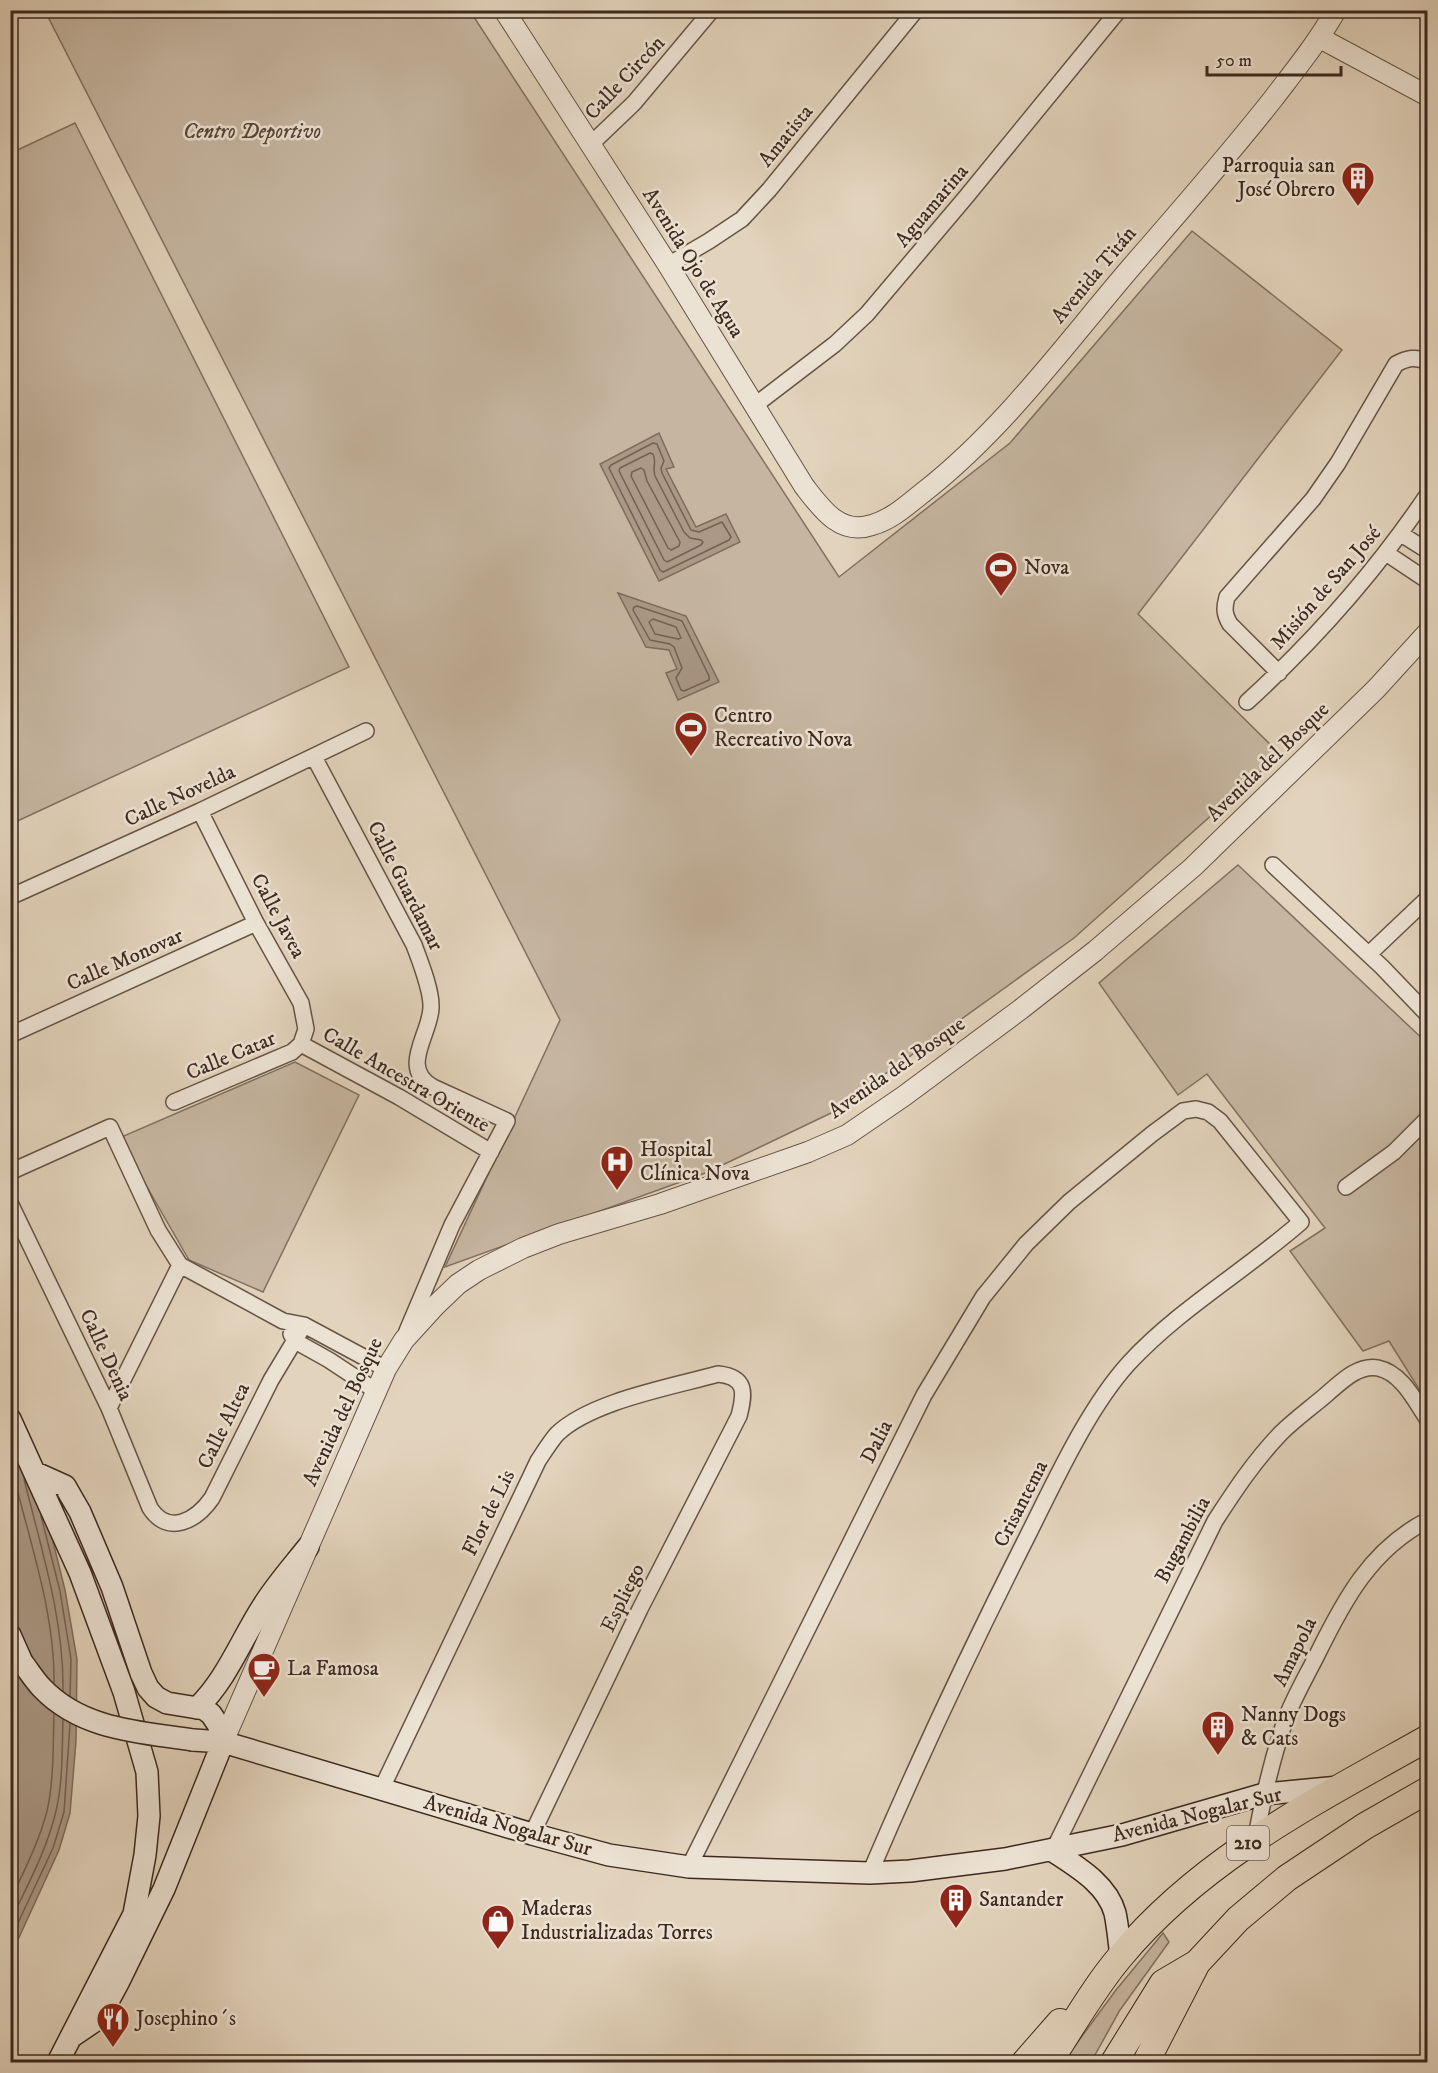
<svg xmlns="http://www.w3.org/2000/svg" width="1438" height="2073" font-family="'IM FELL DW Pica',serif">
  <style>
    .green { fill: #c6b6a1; stroke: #827060; stroke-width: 1.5 }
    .water { fill: #aa9986; stroke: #7e6c5c; stroke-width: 1.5 }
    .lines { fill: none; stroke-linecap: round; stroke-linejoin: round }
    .shore { stroke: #746152; stroke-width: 1.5 }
    .minor-casing { stroke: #665446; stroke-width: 18 }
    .tertiary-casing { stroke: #665446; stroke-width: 22 }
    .secondary-casing { stroke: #3d291e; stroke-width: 24 }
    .trunk-casing { stroke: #3d291e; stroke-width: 28 }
    .minor { stroke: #ece2d3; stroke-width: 15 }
    .tertiary { stroke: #ece2d3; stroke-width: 20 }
    .secondary { stroke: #ece2d3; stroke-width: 21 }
    .trunk { stroke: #e2d3bc; stroke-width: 26 }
    .secondary-bridge-casing { stroke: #3d291e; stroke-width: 24; stroke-linecap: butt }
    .secondary-bridge { stroke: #ece2d3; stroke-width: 21 }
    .labels { text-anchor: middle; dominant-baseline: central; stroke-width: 5; stroke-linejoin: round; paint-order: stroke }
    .shield { fill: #ece2d3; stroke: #726054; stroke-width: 1.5 }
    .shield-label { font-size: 20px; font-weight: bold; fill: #3d291e }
    .street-label { font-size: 21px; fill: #3d291e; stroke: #ece2d3 }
    .park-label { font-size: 21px; font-style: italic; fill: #584538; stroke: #ece2d3 }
    .poi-label { font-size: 21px; fill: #3d291e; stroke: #ece2d3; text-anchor: start }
  </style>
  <rect width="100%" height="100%" fill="#e2d3bc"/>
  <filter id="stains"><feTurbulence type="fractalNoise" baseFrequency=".00333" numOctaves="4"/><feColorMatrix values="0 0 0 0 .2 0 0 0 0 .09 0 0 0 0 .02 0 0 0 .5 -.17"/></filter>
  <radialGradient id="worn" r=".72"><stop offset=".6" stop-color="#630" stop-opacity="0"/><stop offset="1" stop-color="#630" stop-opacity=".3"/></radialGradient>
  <path class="green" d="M45 11H470L839 577 1010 443 1192 231 1342 350 1138 614 1280 754 1074 938 831 1113 708 1172 445 1267 560 1020Z
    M75 123 349 667 11 824V153Z
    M1238 865 1427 1043V1402L1389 1341 1363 1351 1290 1251 1325 1228 1207 1074 1178 1095 1099 983Z
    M295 1062 359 1095 263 1292 189 1260 119 1138Z
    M1163 1933 1169 1942 1120 2010 1091 2062H1063L1116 1990Z"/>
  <path class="water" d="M659 433 674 467 666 469 696 527 726 514 740 542 659 581 600 464Z
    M618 593 686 616 719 682 678 700 666 673 677 669 669 650 646 647Z
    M11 1419 36 1473 65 1590 77 1659 76 1741 70 1813 59 1850 11 1955Z"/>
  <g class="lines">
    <path class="shore" d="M653 443 657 444 664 461 661 468 662 473 691 530 699 532 722 522 731 537 729 540 663 572 660 570 609 468 611 465Z
      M650 453 653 454C657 462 652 468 655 476L684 532 690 538 701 540 703 542 701 545 667 562 664 560 619 471 620 468Z
      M641 468 644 470 647 481 680 542 679 546 671 550 668 548 631 476 632 472Z
      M637 606 682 621 709 676V680L684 691 681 690 676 678 682 668 674 647 670 644 650 640 633 610 634 607Z
      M653 619 676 627 681 638 678 639 655 634 649 622Z
      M10 1471 15 1481C31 1546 55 1615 54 1683
      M24 1479C41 1548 64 1619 63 1691
      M41 1516 60 1591 71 1659 70 1696
      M10 1901C24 1871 39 1842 47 1811 54 1781 53 1744 54 1714
      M10 1922C27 1886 47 1850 56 1811 63 1782 62 1749 63 1719
      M10 1940 53 1848 64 1812 70 1724"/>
    <defs>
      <path id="minor" d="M590 145 634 103 712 10
        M668 265 709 241 742 219 769 190 916 10
        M754 406 835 344 867 314 966 197 1119 10
        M1401 534 1428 551
        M1386 553 1428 581
        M1279 673 1230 624C1224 614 1224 608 1227 597L1313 499 1338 463 1396 364C1407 358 1416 356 1428 362
        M1247 702C1316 639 1376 571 1428 494
        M314 757 414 945C420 961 432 991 431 1008 430 1035 399 1068 433 1087L507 1121 452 1225 407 1331
        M1273 865 1382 967 1428 1015
        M10 897 200 811 366 731
        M1369 954 1428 898
        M10 1035 256 923
        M301 1044 399 1097 491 1152
        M174 1102 292 1052 301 1044 306 1029 301 1003 256 923 200 811
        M10 1172 110 1127 158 1230 180 1265 283 1321 304 1325 386 1369
        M1346 1187 1394 1152 1428 1118
        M10 1203 109 1408 150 1508C168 1536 196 1521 212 1498L271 1380 304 1325
        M291 1334 295 1341 329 1360 376 1391
        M109 1408 180 1265
        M381 1790 538 1461C544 1452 550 1442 557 1434 591 1401 672 1387 718 1374 747 1377 745 1393 739 1416L640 1609 532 1834
        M1256 1837C1263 1798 1272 1759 1285 1721 1293 1699 1306 1677 1317 1655 1344 1600 1371 1549 1428 1520
        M1053 1851 1215 1521C1235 1490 1255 1460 1281 1433 1295 1419 1312 1407 1327 1394 1340 1383 1358 1364 1378 1368 1402 1373 1415 1401 1428 1420
        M689 1867 924 1395 983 1297 1026 1244 1069 1202 1152 1134 1183 1111 1196 1109 1208 1112 1220 1121 1301 1222C1245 1271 1179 1309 1129 1363 1088 1408 1055 1481 1028 1535 972 1646 919 1758 870 1873"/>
      <path id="tertiary" d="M504 10 668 265 804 486C821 508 840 536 872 525 893 519 908 504 925 491 1006 427 1066 343 1133 265 1181 210 1228 156 1273 99 1295 70 1318 42 1336 10
        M1320 38 1428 96
        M223 1742 386 1369 404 1340 435 1306 458 1284 479 1270 523 1248 559 1234 660 1204 808 1152 847 1135 904 1096 1021 1009 1095 951 1193 867 1376 689 1428 632"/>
      <path id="secondary" d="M10 1419 80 1573 124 1692 147 1772 149 1816 145 1855 134 1914 58 2062
        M36 1473 65 1486 80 1512 112 1587 141 1673 148 1688 156 1697 167 1703 204 1709 211 1714 219 1726 223 1742 164 1889 119 1981 99 2018 71 2037
        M10 1635 22 1662
        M197 1708C227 1679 241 1640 263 1606 276 1585 293 1566 308 1547
        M193 1740 223 1742 532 1834 609 1855 689 1867 870 1873 910 1871 1005 1859 1122 1835 1264 1794 1339 1787
        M1053 1851C1077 1867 1107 1884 1115 1913 1118 1927 1119 1942 1121 1956"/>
      <path id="trunk" d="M1025 2062 1060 2022
        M1049 2062C1072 2027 1093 1989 1120 1957 1202 1858 1318 1800 1428 1738
        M1114 2062 1163 1983 1197 1963
        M1146 2062 1197 1963 1238 1919 1287 1878 1365 1826 1428 1790"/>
    </defs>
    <use href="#minor" class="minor-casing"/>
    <use href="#tertiary" class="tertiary-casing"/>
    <use href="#secondary" class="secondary-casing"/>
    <use href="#trunk" class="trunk-casing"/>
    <use href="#minor" class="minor"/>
    <use href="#tertiary" class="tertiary"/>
    <use href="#secondary" class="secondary"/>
    <use href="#trunk" class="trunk"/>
    <defs>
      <path id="secondary-bridge" d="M22 1662C29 1671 35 1681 42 1688 82 1730 140 1732 193 1740"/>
    </defs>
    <use href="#secondary-bridge" class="secondary-bridge-casing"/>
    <use href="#secondary-bridge" class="secondary-bridge"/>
  </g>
  <defs>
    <symbol id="building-pin" viewBox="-11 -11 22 30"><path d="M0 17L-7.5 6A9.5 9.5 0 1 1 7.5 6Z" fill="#8f2418" stroke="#ece2d3"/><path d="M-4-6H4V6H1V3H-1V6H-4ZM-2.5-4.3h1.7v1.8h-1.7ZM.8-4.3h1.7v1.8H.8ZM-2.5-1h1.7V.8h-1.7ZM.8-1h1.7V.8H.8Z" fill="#fff"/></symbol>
    <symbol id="stadium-pin" viewBox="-11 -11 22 30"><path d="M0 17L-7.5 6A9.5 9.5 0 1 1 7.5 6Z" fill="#8f2418" stroke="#ece2d3"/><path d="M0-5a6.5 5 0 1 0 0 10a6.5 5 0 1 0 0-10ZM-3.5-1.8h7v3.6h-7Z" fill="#fff"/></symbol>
    <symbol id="hospital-pin" viewBox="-11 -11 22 30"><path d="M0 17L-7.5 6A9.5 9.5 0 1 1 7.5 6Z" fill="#8f2418" stroke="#ece2d3"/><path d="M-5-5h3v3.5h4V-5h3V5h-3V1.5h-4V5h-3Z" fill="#fff"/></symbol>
    <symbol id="cafe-pin" viewBox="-11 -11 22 30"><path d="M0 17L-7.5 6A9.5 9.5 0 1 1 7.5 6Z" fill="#8f2418" stroke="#ece2d3"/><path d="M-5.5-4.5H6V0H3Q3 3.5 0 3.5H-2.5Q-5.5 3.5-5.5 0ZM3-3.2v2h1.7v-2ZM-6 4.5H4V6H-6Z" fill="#fff"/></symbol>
    <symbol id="shop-pin" viewBox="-11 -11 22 30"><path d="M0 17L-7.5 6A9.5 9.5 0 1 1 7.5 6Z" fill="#8f2418" stroke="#ece2d3"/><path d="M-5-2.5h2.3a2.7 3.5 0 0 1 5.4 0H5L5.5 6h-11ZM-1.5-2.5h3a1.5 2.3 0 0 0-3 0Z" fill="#fff"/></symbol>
    <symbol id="restaurant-pin" viewBox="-11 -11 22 30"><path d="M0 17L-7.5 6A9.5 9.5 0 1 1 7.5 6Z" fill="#8f2418" stroke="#ece2d3"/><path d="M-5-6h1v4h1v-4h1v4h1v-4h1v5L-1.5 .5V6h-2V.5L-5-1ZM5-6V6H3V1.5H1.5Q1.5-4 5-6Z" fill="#fff"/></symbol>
  </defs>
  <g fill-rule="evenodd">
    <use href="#building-pin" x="1339" y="159" width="38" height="52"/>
    <use href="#stadium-pin" x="982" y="549" width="38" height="52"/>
    <use href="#stadium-pin" x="672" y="709" width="38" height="52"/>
    <use href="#hospital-pin" x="598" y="1143" width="38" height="52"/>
    <use href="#cafe-pin" x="245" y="1650" width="38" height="52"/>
    <use href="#building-pin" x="1199" y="1708" width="38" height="52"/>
    <use href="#building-pin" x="937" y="1881" width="38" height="52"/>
    <use href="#shop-pin" x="479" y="1902" width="38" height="52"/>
    <use href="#restaurant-pin" x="94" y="2000" width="38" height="52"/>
  </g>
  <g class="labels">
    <rect class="shield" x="1227" y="1826" width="42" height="34" rx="4.5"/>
    <g class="shield-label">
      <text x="1248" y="1843">210</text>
    </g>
    <g class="street-label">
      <text transform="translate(625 78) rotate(-47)">Calle Circón</text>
      <text transform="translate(786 136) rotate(-51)">Amatista</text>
      <text transform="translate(932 206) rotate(-50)">Aguamarina</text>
      <text transform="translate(693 263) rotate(58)">Avenida Ojo de Agua</text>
      <text transform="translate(1094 275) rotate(-50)">Avenida Titán</text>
      <text transform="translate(1326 588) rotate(-49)">Misión de San José</text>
      <text transform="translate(1268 762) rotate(-44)">Avenida del Bosque</text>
      <text transform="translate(180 796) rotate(-25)">Calle Novelda</text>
      <text transform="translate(405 886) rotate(63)">Calle Guardamar</text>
      <text transform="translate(278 916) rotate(62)">Calle Javea</text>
      <text transform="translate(125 960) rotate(-24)">Calle Monovar</text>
      <text transform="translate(231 1056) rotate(-23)">Calle Catar</text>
      <text transform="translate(897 1068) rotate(-35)">Avenida del Bosque</text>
      <text transform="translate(406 1080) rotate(30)">Calle Ancestra Oriente</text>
      <text transform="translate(106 1355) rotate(65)">Calle Denia</text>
      <text transform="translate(343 1412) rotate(-65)">Avenida del Bosque</text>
      <text transform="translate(224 1426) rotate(-64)">Calle Altea</text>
      <text transform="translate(877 1442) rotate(-63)">Dalia</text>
      <text transform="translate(1021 1504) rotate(-63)">Crisantema</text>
      <text transform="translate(489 1513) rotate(-64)">Flor de Lis</text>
      <text transform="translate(1183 1540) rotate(-62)">Bugambilia</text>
      <text transform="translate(623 1598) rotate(-64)">Espliego</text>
      <text transform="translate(1295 1652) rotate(-64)">Amapola</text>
      <text transform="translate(1197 1815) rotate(-14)">Avenida Nogalar Sur</text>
      <text transform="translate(508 1826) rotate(16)">Avenida Nogalar Sur</text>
    </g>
    <g class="park-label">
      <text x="252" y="132">Centro Deportivo</text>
    </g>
    <g class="poi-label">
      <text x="1335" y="166" text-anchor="end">Parroquia san<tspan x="1335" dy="24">José Obrero</tspan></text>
      <text x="1024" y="568">Nova</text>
      <text x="714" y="716">Centro<tspan x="714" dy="24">Recreativo Nova</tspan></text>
      <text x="640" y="1150">Hospital<tspan x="640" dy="24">Clínica Nova</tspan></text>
      <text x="287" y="1669">La Famosa</text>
      <text x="1241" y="1715">Nanny Dogs<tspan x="1241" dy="24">&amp; Cats</tspan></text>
      <text x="979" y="1900">Santander</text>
      <text x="521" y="1909">Maderas<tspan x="521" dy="24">Industrializadas Torres</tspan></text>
      <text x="136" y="2019">Josephino´s</text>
    </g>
  </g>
  <rect width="1438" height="2073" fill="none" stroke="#e2d3bc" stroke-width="36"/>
  <rect x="12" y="12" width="1414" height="2049" fill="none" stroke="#3d291e" stroke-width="3"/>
  <rect x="18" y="18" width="1402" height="2037" fill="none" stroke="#3d291e" stroke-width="1.5"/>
  <path d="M1207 66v9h134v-9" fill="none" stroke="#3d291e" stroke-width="3"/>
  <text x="1216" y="66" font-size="18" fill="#3d291e" stroke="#ece2d3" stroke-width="4.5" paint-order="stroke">50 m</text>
  <rect width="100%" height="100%" filter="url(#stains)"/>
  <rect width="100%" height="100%" fill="url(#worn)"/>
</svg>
